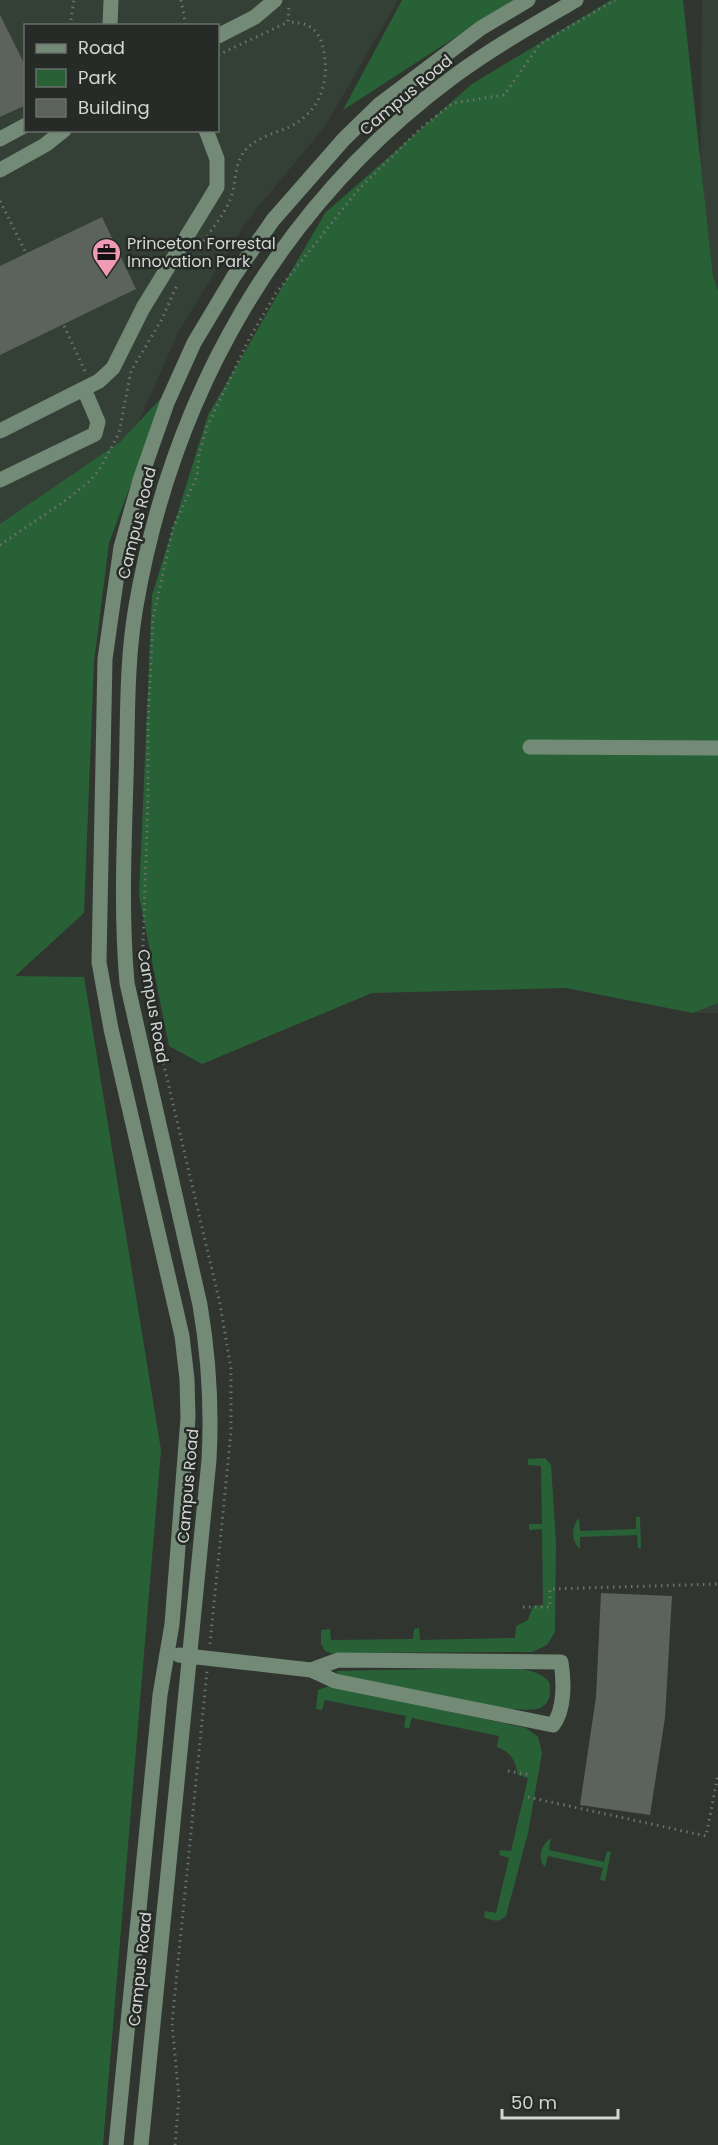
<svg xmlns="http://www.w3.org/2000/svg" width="718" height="2145" font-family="Poppins,sans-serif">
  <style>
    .built { fill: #343f36; fill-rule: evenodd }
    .green { fill: #296137 }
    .building { fill: #5c625c }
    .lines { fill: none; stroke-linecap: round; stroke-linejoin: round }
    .path { stroke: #6e726e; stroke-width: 3; stroke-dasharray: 1.5 4.5; stroke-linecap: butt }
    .minor { stroke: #728a76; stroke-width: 15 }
    .labels { text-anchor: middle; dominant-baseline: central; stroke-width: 5; stroke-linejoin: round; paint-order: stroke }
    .street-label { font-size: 16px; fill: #d3d6d3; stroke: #262b27 }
    .poi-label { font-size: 16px; fill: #d3d6d3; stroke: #262b27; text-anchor: start }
  </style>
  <rect width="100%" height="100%" fill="#303530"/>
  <path class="built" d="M0 0H398L326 125 246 222 178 333 133 435 0 560ZM26 26H218V130H26Z
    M702 0H718V1013H693Z"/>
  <path class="green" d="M402 0H513L343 110Z
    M611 0H683L713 277 718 290V1003L693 1013 566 988 372 993 202 1064 169 1046 139 896 152 595 208 415 325 213 472 84Z
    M164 395 109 543 94 662 84 913 15 976 84 977 161 1450 103 2145H0V524L120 442Z
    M545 1458 551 1465 556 1542 555 1632 547 1645 532 1652 331 1653 325 1651 321 1644V1630L330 1629 331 1640 413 1639 414 1629 419 1628 420 1640 515 1638 516 1626 528 1620 533 1606 543 1605 542 1529 529 1530V1524H542L541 1466 528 1465V1459Z
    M636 1517H640L641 1548H638L637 1535 580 1537V1549C571 1541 571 1527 579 1518L580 1531 636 1529Z
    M479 1668C501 1669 535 1664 549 1682 551 1691 551 1701 542 1707 521 1720 369 1681 337 1674V1671Z
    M329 1686 526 1728 538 1737 542 1753 528 1833 506 1916C498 1923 493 1921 484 1917L485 1911 496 1913 509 1858 499 1855 500 1850 511 1851 528 1778 518 1775C515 1760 512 1753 497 1747L499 1736 412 1718 409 1729 404 1727 406 1716 325 1700 322 1710 316 1709 318 1690Z
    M551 1838 549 1850 604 1862 607 1851 611 1852 605 1881 600 1880 603 1868 548 1856 545 1867C536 1858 542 1844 551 1838Z"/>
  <path class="building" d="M0 15 26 67V105L0 117Z
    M102 217 136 289 0 355V266Z
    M601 1593 672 1596 665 1718 650 1815 580 1805 596 1697Z"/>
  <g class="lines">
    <path class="path" d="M181 0 186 26
      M70 26 74 0
      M218 55 288 22 289 5
      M111 130H112
      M0 201 25 251
      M200 246C210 231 223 217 230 200 236 186 234 168 242 155 251 139 273 134 289 127 323 111 332 75 321 41 315 26 304 22 288 22
      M64 326 85 371
      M0 545 62 503 90 481 101 467 119 433 131 371 161 321 178 283
      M523 1607H550V1589L718 1584
      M210 1644 231 1432V1369L220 1304 158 1040 146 974 143 946 148 798V723L153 618 173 528 197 476 199 453 207 427 249 339 276 293 357 191 421 128 453 103 504 95 540 44 615 0
      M508 1771 531 1775
      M528 1797 706 1836 718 1775
      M175 2145 179 2098 172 2023 207 1671"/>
    <path class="minor" d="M110 26 111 0
      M218 36 255 17 275 0
      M0 139 26 125
      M0 170 45 145 64 130
      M0 431 99 381 113 368 143 308 217 187V159L206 130
      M0 480 95 434 98 422 84 389
      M530 747 718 748
      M179 1655 311 1670 335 1681 553 1725C565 1710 564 1680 561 1662L338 1660 311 1670
      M116 2145 160 1695 172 1624 188 1418 187 1379 182 1336 111 1029 99 962 105 659 121 547 140 480 167 403 194 343 234 276 273 220 344 139 380 104 481 28 528 0
      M141 2145 209 1460C212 1407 209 1358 200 1305L127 983C121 915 124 848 126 780 128 723 126 663 136 606 173 393 278 207 453 77 492 48 535 24 576 0"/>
  </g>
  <defs>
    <symbol id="office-pin" viewBox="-11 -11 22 30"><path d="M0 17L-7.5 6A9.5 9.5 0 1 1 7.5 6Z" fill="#f09ab5" stroke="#262b27"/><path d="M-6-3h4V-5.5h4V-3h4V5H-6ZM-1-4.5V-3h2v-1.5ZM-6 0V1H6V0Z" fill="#111"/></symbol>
  </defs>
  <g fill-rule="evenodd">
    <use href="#office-pin" x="90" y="236" width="33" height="45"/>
  </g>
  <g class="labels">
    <g class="street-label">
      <text transform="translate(406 95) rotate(-40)">Campus Road</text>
      <text transform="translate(137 523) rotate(-76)">Campus Road</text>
      <text transform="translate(153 1006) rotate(80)">Campus Road</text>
      <text transform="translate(188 1486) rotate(-85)">Campus Road</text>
      <text transform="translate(140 1969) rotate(-84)">Campus Road</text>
    </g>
    <g class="poi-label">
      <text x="127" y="243">Princeton Forrestal<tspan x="127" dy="18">Innovation Park</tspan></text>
    </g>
  </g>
  <rect x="24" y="24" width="195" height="108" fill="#262b27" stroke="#6b6f6c" stroke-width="1.5"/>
  <rect x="36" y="44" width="30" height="9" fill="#728a76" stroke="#6b6f6c" stroke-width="1.5"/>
  <text x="78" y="54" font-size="18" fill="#d3d6d3">Road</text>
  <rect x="36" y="69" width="30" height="18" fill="#296137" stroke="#6b6f6c" stroke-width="1.5"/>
  <text x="78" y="84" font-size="18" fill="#d3d6d3">Park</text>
  <rect x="36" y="99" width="30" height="18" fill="#5c625c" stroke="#6b6f6c" stroke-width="1.5"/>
  <text x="78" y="114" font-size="18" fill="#d3d6d3">Building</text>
  <path d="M502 2109v9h116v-9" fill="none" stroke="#d3d6d3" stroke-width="3"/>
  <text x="511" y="2109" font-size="18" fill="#d3d6d3" stroke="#262b27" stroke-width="4.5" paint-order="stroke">50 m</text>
</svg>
